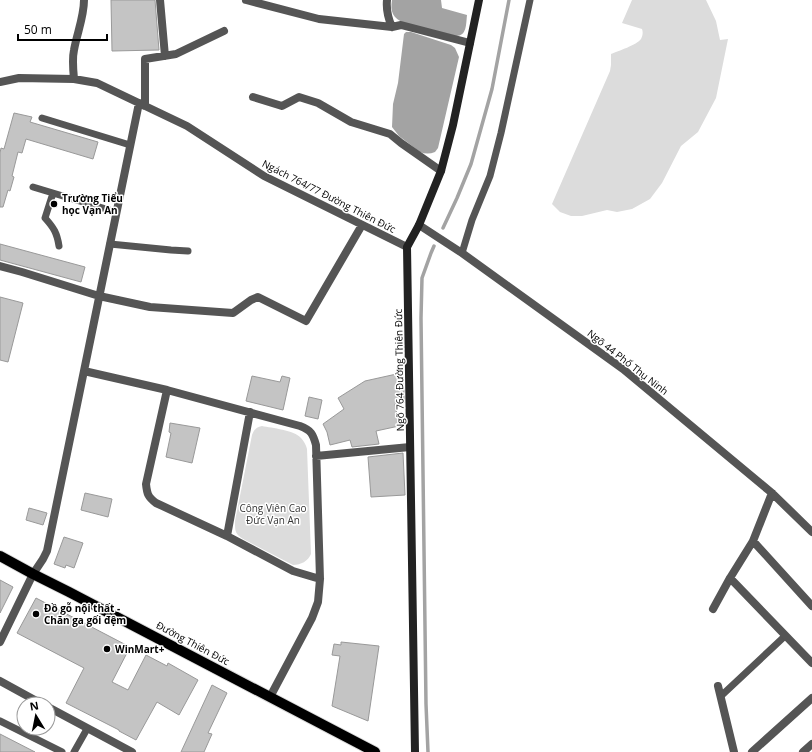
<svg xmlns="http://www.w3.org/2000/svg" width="812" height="752" font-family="'Open Sans',sans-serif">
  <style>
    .green { fill: #dcdcdc }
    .water { fill: #a3a3a3 }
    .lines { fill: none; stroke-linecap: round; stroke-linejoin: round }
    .stream { stroke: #a3a3a3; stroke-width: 3.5 }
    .building { fill: #c4c4c4; stroke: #999 }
    .primary-casing { stroke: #dbdbdb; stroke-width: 12 }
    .lane { stroke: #555; stroke-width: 7 }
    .street { stroke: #555; stroke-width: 8 }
    .secondary { stroke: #222; stroke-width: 8 }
    .primary { stroke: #000; stroke-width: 10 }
    .poi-dot { fill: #000; stroke: #fff; stroke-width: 1.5 }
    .labels { text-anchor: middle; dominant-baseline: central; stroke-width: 3; stroke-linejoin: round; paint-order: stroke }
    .street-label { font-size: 10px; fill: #000; stroke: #fff }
    .poi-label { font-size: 10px; font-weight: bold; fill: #000; stroke: #fff; text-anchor: start }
    .park-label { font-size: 10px; fill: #333; stroke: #fff }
  </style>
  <rect width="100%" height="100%" fill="#fff"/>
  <path class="green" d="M632 0H706L716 21 720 40 728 39 716 98 698 132 681 146 662 183 650 199 632 209 617 212 607 210 582 216H571L560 212 552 204 610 71 611 65V54C618 51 637 45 641 39 643 35 643 32 642 29L622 23Z
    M262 426C272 428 294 430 301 438 304 441 306 445 307 449L311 554C308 561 301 565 293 565L245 540C235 534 235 532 235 521L252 435C254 430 256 427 262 426Z"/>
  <path class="water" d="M392 0H441L442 8 467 15C466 24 467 36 456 36L404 23C393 18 390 12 392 0Z
    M406 32H411L451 45 455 48 459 57 438 148 435 152C430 154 425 154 420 152L399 136 392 127 393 104 398 83 404 34Z"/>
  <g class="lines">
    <path class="stream" d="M443 228 457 198 471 164 492 89 509 0
      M428 752 426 704 421 318 422 278 431 253 434 246"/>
  </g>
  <path class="building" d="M111 0H155L159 50 112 51Z
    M14 113 32 117 30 122 98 142 93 159 26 139 22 153 18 152 12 176 14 177 10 191 8 190 3 207H0V153L1 148 4 149Z
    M0 244 85 267 81 282 0 260Z
    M0 297 23 303 8 362 0 360Z
    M401 373 404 390V403L395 404 399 426 376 431 379 444 352 447 350 440 330 445 327 432 323 424 344 409 338 398 365 381Z
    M252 376 280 382 282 376 290 378 283 410 246 401Z
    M309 397 322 400 318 419 305 416Z
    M170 423 200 428 192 463 166 457 171 433 169 432Z
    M403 453 405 495 371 497 368 457Z
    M85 493 112 499 108 517 81 510Z
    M29 508 47 513 43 525 26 520Z
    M64 537 83 543 74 568 66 565 65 568 54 564Z
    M0 580 13 587 0 613Z
    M36 598 130 647 112 682 128 690 146 655 167 666 168 663 198 680 179 715 157 702 136 740 119 731V730L66 703 84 668 17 633Z
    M341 642 379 646 368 721 332 706 340 656 332 655 334 644 341 645Z
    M212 685 227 693 208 733 212 734 204 752H181Z
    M0 734 35 752H0Z"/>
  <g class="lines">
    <defs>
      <path id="primary" d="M0 556 33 574 69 592 375 752"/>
    </defs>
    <use href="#primary" class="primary-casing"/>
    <path class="lane" d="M42 118 130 145
      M33 187 116 212
      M53 193 45 218C54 228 57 233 59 246
      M110 244 171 250 188 251
      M462 253 472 220 490 176 501 133 530 0
      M721 696 785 636
      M0 721 62 752
      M74 752 87 729"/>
    <path class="street" d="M160 0 165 56
      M246 0 319 19 392 27 401 25 470 43
      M387 0C386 10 388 18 392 27
      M74 79C73 69 72 59 74 50 77 33 84 17 84 0
      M0 82 19 78 74 79 97 83 187 126 264 176 407 247
      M253 97 282 106 299 97 318 103 351 122 390 134 401 143 441 171
      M145 106V59L176 54 224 31
      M419 225 462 253 623 369 772 493 812 532
      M0 266 22 272 99 296 150 307 233 313 251 300 258 297 306 321 362 225
      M84 371 167 390 300 426C311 430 313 434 316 445L320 579 318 602 312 618 270 697
      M167 390 146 484C147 494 148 497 156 503L227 536 293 571 320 579
      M316 456 410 447
      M227 536 250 412
      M753 541 812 606
      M730 578 812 663
      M713 609 730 578 753 541 772 493
      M0 642 33 574 43 559 47 551 139 103
      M0 681 42 704
      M718 686 734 752
      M48 707 132 752
      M752 752 812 698
      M803 752 812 744"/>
    <path class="secondary" d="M415 752 407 247 419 225 441 171 453 125 479 0"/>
    <use href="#primary" class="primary"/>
  </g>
  <g class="poi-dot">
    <circle cx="54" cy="204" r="4"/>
    <circle cx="36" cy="614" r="4"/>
    <circle cx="107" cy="649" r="4"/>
  </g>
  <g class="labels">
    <g class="street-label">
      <text transform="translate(329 196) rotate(27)">Ngách 764/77 Đường Thiên Đức</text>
      <text transform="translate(628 362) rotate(38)">Ngõ 44 Phố Thụ Ninh</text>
      <text transform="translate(399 370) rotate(-91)">Ngõ 764 Đường Thiên Đức</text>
      <text transform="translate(193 643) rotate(28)">Đường Thiên Đức</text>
    </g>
    <g class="poi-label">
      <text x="62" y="198">Trường Tiểu<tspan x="62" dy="12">học Vạn An</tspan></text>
      <text x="44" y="608">Đồ gỗ nội thất -<tspan x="44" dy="12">Chăn ga gối đệm</tspan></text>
      <text x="115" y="649">WinMart+</text>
    </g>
    <g class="park-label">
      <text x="273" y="508">Công Viên Cao<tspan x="273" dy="12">Đức Vạn An</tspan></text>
    </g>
  </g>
  <g transform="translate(36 716) rotate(350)"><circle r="19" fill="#ffffff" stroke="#999999"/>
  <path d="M0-3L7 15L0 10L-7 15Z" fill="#000000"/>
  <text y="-6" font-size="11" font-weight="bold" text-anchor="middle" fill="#000000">N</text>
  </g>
  <path d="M18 34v6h89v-6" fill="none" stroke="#000000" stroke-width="2"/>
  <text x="24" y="34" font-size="12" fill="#000000" stroke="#ffffff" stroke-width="3" paint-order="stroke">50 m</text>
</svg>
